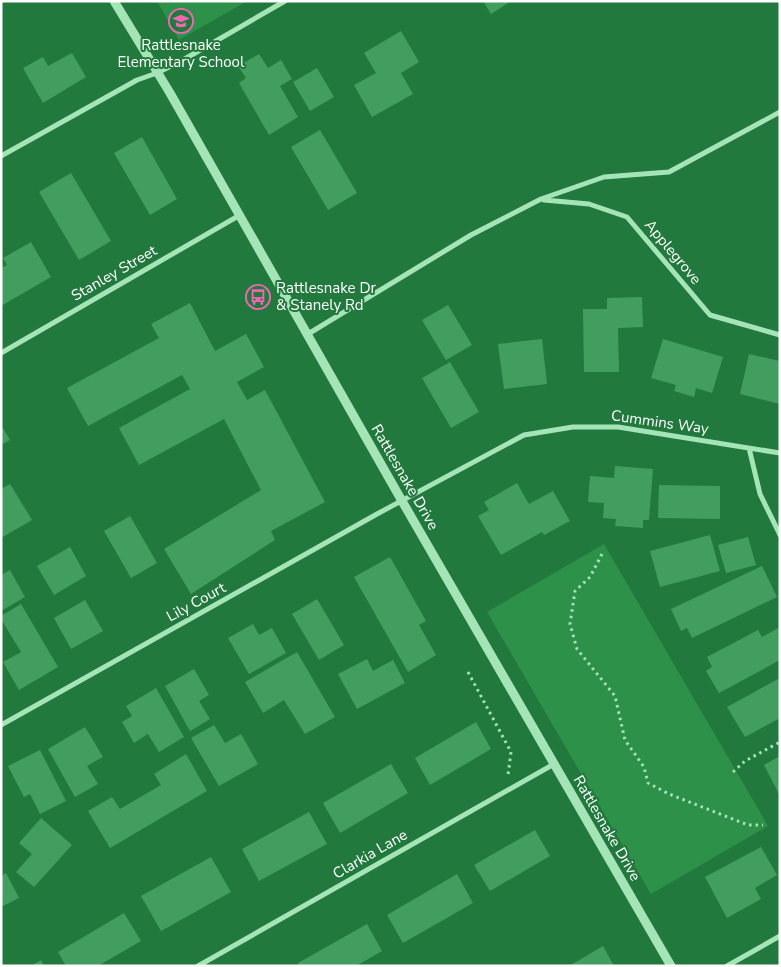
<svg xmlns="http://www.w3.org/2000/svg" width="781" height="967" font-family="'Nunito Sans',sans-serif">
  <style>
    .green { fill: #2d914a }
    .building { fill: #429e5e }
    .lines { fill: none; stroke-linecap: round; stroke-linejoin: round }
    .path { stroke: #a4e4b7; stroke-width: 3; stroke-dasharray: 2.5 4; stroke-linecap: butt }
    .minor { stroke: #a4e4b7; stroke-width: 5 }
    .tertiary { stroke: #a4e4b7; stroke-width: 9 }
    .labels { text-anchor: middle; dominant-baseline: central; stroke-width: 4; stroke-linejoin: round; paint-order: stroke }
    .poi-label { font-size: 15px; fill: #fff; stroke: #22793d }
    .street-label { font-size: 15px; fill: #fff; stroke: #22793d }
  </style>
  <rect width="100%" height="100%" fill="#22793d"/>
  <path class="green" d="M157 1H247L179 40Z
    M604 544 768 826 651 894 487 612Z"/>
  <path class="building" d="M483 1H511L491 14Z
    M401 31 419 62 401 73 413 94 372 117 354 85 376 73 364 53Z
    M72 53 86 77 43 103 23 68 43 57 48 66Z
    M259 54 268 68 281 60 292 79 280 86 298 117 269 135 239 83 246 78 238 66Z
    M317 68 334 97 310 111 293 82Z
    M320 130 357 193 328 210 291 147Z
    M142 137 177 199 150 215 114 153Z
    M71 173 111 241 79 260 39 192Z
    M31 242 51 277 1 306V268L7 265 3 258Z
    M642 297 643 327 618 328 619 372H584L583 309H607V298Z
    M190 303 215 351 246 334 264 367 237 382 247 400 265 390 325 502 271 531 275 540 191 594 164 549 261 490 224 419 139 465 119 428 190 389 182 375 88 426 67 388 159 338 151 324Z
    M448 305 472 345 446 360 422 320Z
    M542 339 547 384 504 389 498 344Z
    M663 339 723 357 712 393 696 388 694 397 674 391 676 385 651 378Z
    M749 354 780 361V404L740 394Z
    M450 362 479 412 451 428 422 378Z
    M1 425 10 440 1 445Z
    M615 466 653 469 649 520H643V528L615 526 616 519 603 518 604 503 588 502 590 476 614 478Z
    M517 483 529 504 553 491 570 521 544 535 542 532 501 555 478 516 489 510 484 502Z
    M10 484 32 520 1 538V489Z
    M659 485 720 486V519L658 518Z
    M130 516 157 563 131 578 104 531Z
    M710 535 720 571 660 587 650 551Z
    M748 537 756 565 726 573 718 545Z
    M70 547 86 576 54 595 37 566Z
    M390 557 426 621 419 625 436 655 408 672 354 577Z
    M762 566 777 597 692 638 687 628 681 631 671 609Z
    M10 570 25 597 1 611V575Z
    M317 599 344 645 319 660 292 614Z
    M85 600 103 631 71 649 54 618Z
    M21 604 58 667 19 690 3 662 21 652 1 619V616Z
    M253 624 259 635 272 628 286 653 249 674 228 638Z
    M780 627V660L719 693 706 671 712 667 707 657 758 630 762 637Z
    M297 652 335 717 305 734 284 700 263 713 245 682Z
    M367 659 373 671 393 660 405 683 357 709 338 674Z
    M194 669 209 695 199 701 210 719 190 731 165 686Z
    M780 678V718L745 737 727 707Z
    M156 688 184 737 159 752 148 734 134 743 122 722 132 716 126 706Z
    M476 722 491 749 430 785 415 758Z
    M214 725 225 743 241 734 258 764 219 786 191 738Z
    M85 727 103 757 87 766 98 784 75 797 48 749Z
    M40 750 66 801 40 814 30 794 24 797 8 766Z
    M186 754 207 791 110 848 88 811 112 797 120 809 161 785 154 774Z
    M780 756V796L764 765Z
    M391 764 408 793 340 833 323 803Z
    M309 812 327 844 259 881 242 849Z
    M41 818 72 845 34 887 16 872 32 854 19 843Z
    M535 830 550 856 490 891 474 865Z
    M761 847 777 875 755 888 761 899 727 918 705 877Z
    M211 857 231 892 161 931 141 896Z
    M6 873 19 898 1 907V876Z
    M457 874 473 903 403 943 387 915Z
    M124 913 141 941 98 966H66L58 952Z
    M367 924 382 951 356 966H299L298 963Z
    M603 946 614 966H569Z
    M41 960 44 966H31Z"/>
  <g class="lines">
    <path class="path" d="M602 554 590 577 575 591 570 624 577 649 615 696 625 740 644 767 648 783 669 794 748 825H763
      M468 672 511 752 508 775
      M733 772 745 761 780 742"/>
    <path class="minor" d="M1 156 137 80 157 73 183 60 285 1
      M544 200 589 204 627 217 710 315 780 335
      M308 334 471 235 541 199 604 177 669 172 780 112
      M1 353 240 215
      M749 448 760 494 780 535
      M1 725 377 514 524 435 573 427H618L780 453
      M198 966 554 764
      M727 966 780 936"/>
    <path class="tertiary" d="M114 1 170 93 402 501 671 966"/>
  </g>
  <defs>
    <symbol id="school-ring" viewBox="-11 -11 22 22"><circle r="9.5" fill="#22793d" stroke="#f067b1" stroke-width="1.5"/><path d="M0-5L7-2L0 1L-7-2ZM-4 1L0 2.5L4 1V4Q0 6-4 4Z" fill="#f067b1"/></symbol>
    <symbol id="bus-ring" viewBox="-11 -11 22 22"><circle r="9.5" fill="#22793d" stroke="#f067b1" stroke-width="1.5"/><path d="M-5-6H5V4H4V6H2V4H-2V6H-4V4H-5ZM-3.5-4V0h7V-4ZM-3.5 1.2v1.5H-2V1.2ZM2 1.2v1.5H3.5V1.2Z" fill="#f067b1"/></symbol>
  </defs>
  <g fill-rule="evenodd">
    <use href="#school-ring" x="167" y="7" width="28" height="28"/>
    <use href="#bus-ring" x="244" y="283" width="28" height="28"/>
  </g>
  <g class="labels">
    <g class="poi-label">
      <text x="181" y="45">Rattlesnake<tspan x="181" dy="17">Elementary School</tspan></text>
      <text x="276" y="288" text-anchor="start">Rattlesnake Dr<tspan x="276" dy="17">&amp; Stanely Rd</tspan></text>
    </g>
    <g class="street-label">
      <text transform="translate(673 252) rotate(50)">Applegrove</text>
      <text transform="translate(114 273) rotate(-30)">Stanley Street</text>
      <text transform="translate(660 422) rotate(8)">Cummins Way</text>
      <text transform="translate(405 477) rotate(60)">Rattlesnake Drive</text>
      <text transform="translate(196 602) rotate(-29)">Lily Court</text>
      <text transform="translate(607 828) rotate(60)">Rattlesnake Drive</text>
      <text transform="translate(370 854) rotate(-30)">Clarkia Lane</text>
    </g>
  </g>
  <rect width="781" height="967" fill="none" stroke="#ffffff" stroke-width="5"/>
</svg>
